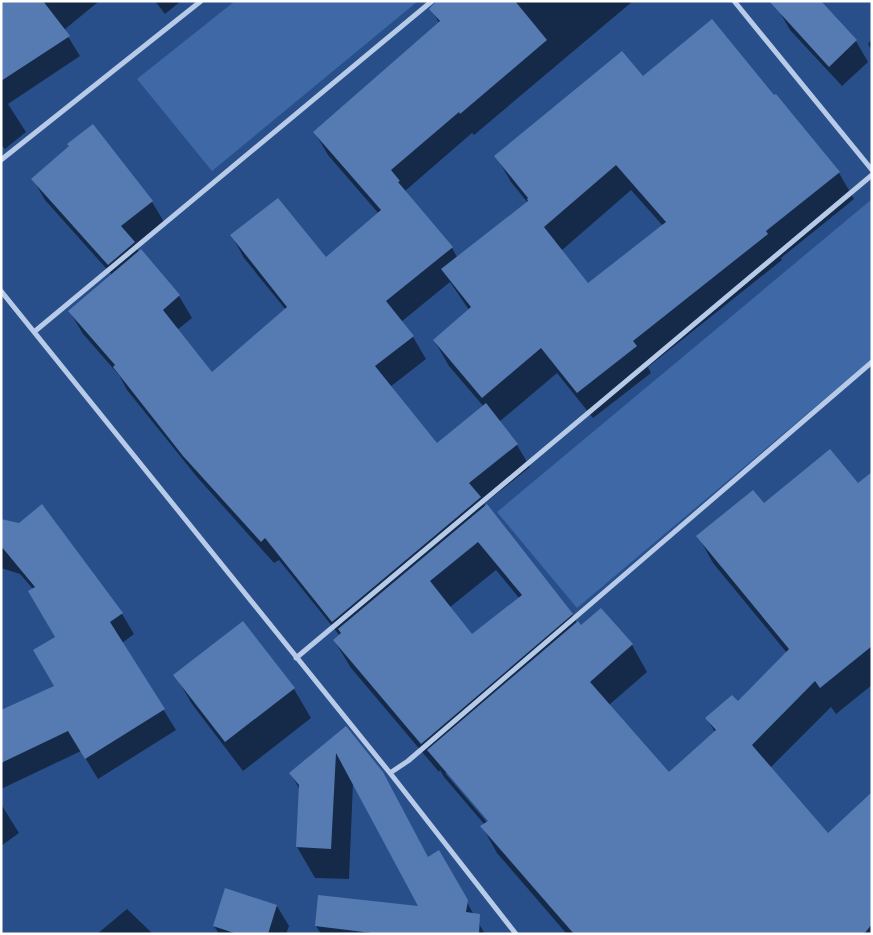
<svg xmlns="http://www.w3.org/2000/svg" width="873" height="935" font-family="Helvetica,sans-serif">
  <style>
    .green { fill: #3e68a6 }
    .shadow { fill: #0007; fill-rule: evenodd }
    .building { fill: #567bb2; fill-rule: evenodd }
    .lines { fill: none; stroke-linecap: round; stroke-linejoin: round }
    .street { stroke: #b7cbe9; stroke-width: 5 }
  </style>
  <rect width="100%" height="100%" fill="#294f8a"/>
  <path class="green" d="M235 1H418L212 171 137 79Z
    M872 199V359L577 608 497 512Z"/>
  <path class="shadow" d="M1 1 98 2 64 30 80 56 8 104 26 132 5 149 1 145Z
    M155 1H181L165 14Z
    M442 1H633L474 135 472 133 405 191 452 248 457 257 528 203 511 182 496 156 643 77 774 97 776 95 839 173 854 199 781 258 782 260 648 367 651 373 593 418 557 373 499 422 517 445 530 467 484 504 572 614 577 623 581 627 601 609 632 645 647 672 609 705 669 774 715 732 707 719 738 703 787 653 713 563 698 536 763 505 858 485 872 473V685L836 714 831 707 770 768 872 913V934L566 933 497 853 482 826 485 825 444 777 440 770 439 772 351 668 334 640 340 636 279 560 274 563 197 477 127 390 119 375 83 334 70 312 112 275 45 200 33 179 93 126 152 202 164 222 135 245 139 252 141 251 179 296 192 318 177 330 212 374 286 310 244 258 232 236 326 259 379 214 328 155 315 133 439 23 432 10ZM631 190 663 226 588 285 561 251ZM450 282 469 310 434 340 449 366 484 407 437 444 390 387 426 359 413 337 401 322ZM496 570 519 598 472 636 449 608ZM445 773H448L493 825 491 827Z
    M820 1 856 41 868 62 842 86 790 30 778 9Z
    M872 39V51L868 44Z
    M1 520 122 614 134 634 122 643 176 730 98 779 81 751 1 789V712L55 686 57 638 33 589 20 574 1 568Z
    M243 622 294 689 311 718 243 771 192 704 175 675Z
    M346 727 382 772 428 858 438 852 485 934H321L316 926 420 908 353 783 349 879 315 878 297 847 300 790 291 774Z
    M1 804 19 833 1 846Z
    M277 906 289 926 286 934H219L214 926Z
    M127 909 153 934H97Z"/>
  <path class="building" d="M1 1H43L70 36 1 81Z
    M436 1H515L547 40 460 114 459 112 391 170 400 181 398 182 453 247 386 301 414 336 375 366 437 443 486 403 518 444 469 483 481 497 332 622 265 538 261 542 183 456 113 367 115 365 68 311 141 249 180 295 163 310 212 372 287 307 230 235 278 198 326 257 381 210 313 132 440 21 429 9Z
    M769 1H821L857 40 829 67Z
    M712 19 774 95 776 94 840 172 766 231 768 234 633 341 637 346 577 393 541 348 482 398 433 340 471 307 441 269 528 201 527 199 528 198 494 156 622 51 643 76ZM616 165 666 222 588 283 544 227Z
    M93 124 153 201 121 226 135 242 108 265 31 179 69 146 67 144Z
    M830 449 858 483 872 472V646L820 688 815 681 752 745 828 833 872 792V924L864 934H574L480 826 488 821 427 750 578 621 581 625 601 608 633 644 590 682 669 772 716 730 705 718 732 695 738 701 789 649 696 536 753 490 764 503Z
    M42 504 123 613 110 622 165 709 85 759 68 731 1 763V710L54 686 33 650 55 637 28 591 35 587 1 546V519L19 523Z
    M487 504 573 614 421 744 333 640 341 633 338 629ZM478 542 522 595 472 634 430 581Z
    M243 621 295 688 225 742 173 675Z
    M346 726 383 772 428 857 439 850 468 900 466 912 480 914 479 934H380L315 926 318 895 418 906 336 753 331 849 296 847 299 785 289 773Z
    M225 888 277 905 268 934H237L213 926Z"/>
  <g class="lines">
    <path class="street" d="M734 1 872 170
      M1 160 201 1
      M1 291 390 773 516 934
      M34 332 432 1
      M296 658 872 175
      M390 773 408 761 872 362"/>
  </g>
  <rect width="873" height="935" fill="none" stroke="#ffffff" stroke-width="5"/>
</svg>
